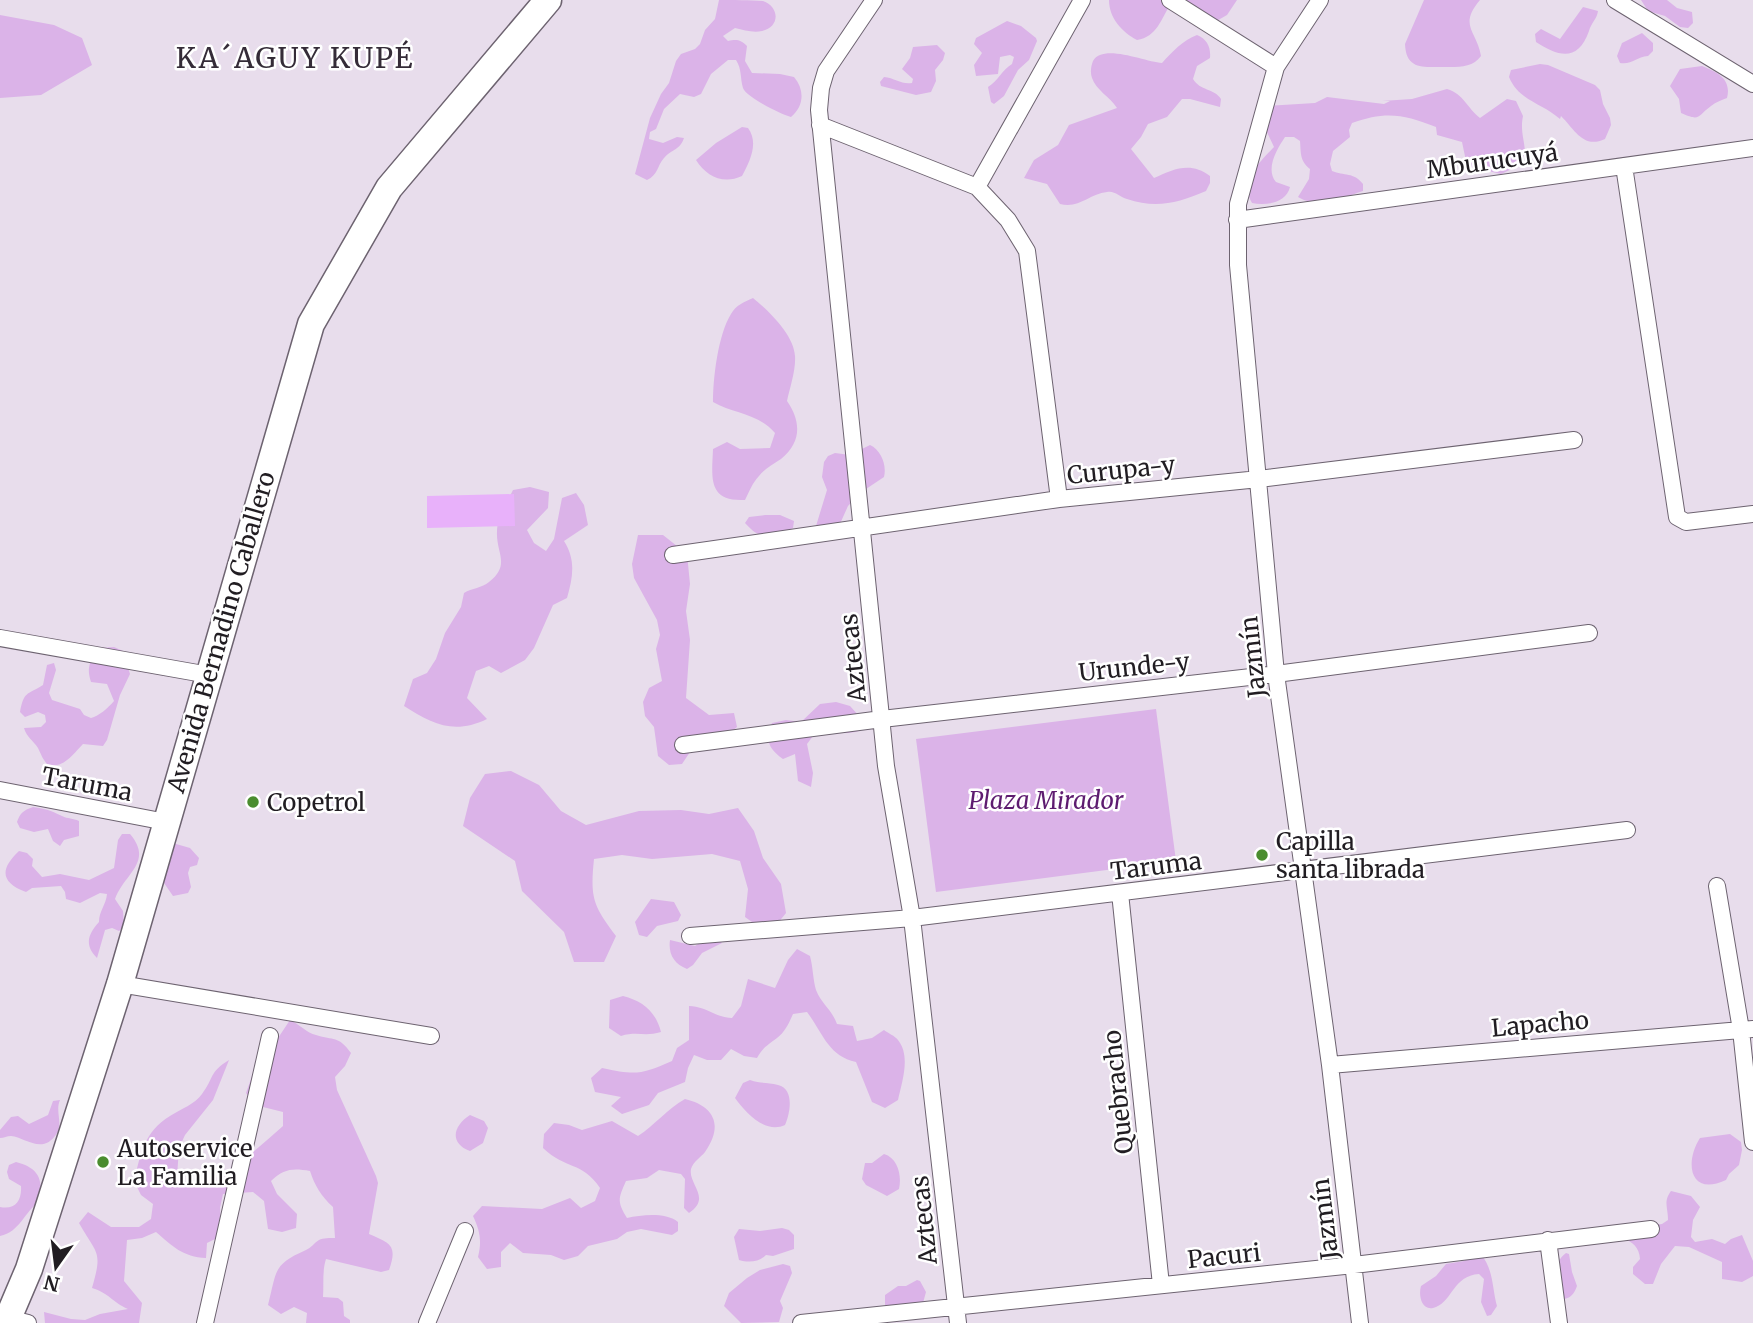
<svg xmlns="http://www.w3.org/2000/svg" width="1753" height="1323" font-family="Merriweather,serif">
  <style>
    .green { fill: #dbb3e8 }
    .water { fill: #e8b1fa }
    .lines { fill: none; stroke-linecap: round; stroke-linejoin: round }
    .minor-casing { stroke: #6d6370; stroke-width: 18 }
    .primary-casing { stroke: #6d6370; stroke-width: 29 }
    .minor { stroke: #fff; stroke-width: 16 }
    .primary { stroke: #fff; stroke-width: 26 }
    .poi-dot { fill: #4a8c2f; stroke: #fff; stroke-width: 2.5 }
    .labels { text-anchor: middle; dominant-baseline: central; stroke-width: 5; stroke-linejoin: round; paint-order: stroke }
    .street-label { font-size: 24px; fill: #211d22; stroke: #fff }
    .park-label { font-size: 24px; font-style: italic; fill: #5e1c70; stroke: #fff }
    .poi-label { font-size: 24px; fill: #211d22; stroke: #fff; text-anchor: start }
    .quarter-label { font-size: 28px; letter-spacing: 2px; fill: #352c38; stroke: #fff }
  </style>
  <rect width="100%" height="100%" fill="#e8ddec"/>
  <path class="green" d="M719 0C732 0 751 0 763 1 780 7 780 27 762 31 753 33 744 30 735 28L723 36 728 41C737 39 741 40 747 46L745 61 752 73 780 74 794 77C805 90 804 106 791 117 782 115 746 97 743 88 740 78 742 69 736 60H728L711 74 701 94 694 97 680 94 664 109 656 129 650 132 649 139 663 143 677 137 684 138C680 150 672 149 664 158 657 166 658 175 647 180L635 174 650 118 661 94 669 83 676 61 681 54 695 49 700 44 705 30 715 19Z
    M1109 0H1237L1227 15 1213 23 1170 5C1161 19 1157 37 1137 40 1122 32 1109 18 1109 0Z
    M1424 0H1480C1458 26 1477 31 1481 56 1472 69 1454 67 1440 67 1422 67 1406 69 1405 44Z
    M1641 0H1667L1677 8 1692 12 1693 23 1688 28 1680 27 1665 16 1648 11Z
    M1583 7 1598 11C1597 19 1591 23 1589 31 1578 62 1559 57 1536 42L1535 34 1541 29 1560 39Z
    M0 15 54 25 82 38 92 65 41 95 0 98Z
    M1007 21 1021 26 1036 38 1037 41 1029 60 1018 70 1004 96 994 104 991 102 988 87C998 81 1002 70 1012 64L1014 57 1010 55 1000 57 998 74 976 76 974 65 982 53 974 44 976 38Z
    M1642 33 1653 43V51L1648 56C1636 57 1632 65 1620 63L1617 56 1622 43Z
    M1197 35C1207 39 1211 47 1210 58L1197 66 1193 79C1200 91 1214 88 1221 99L1220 107 1190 99H1182L1167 117 1148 124 1141 137 1131 149 1154 178C1173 169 1191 161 1210 176V183L1206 191C1178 203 1156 209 1127 199 1120 197 1114 190 1107 192 1089 194 1079 209 1060 204L1047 184 1024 178 1034 160 1058 145 1069 125 1117 108C1110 97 1096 90 1092 78 1090 73 1091 66 1093 61 1103 43 1145 62 1162 63 1172 52 1183 40 1197 35Z
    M937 45 945 53 943 60 935 70 936 81 931 92 916 95 881 86 880 82 884 77C895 78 902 85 912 83L913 79 902 69 910 58 913 47Z
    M1540 64 1548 65 1595 85 1600 90 1603 104 1610 118 1611 125 1605 139C1583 149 1575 130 1561 116L1560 119C1542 103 1519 101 1509 77L1511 70Z
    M1702 66C1717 72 1732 79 1727 98 1722 100 1716 102 1711 106 1697 116 1701 122 1681 113L1679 99 1670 86 1680 69Z
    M1447 89C1464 94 1467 108 1480 118L1507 99 1516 101 1523 116C1517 145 1541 157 1501 174L1471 167 1466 161 1462 142 1437 135 1436 127C1404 114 1385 111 1352 123L1349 130 1350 137 1333 151 1330 164 1332 171C1344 176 1354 172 1363 184V191C1342 198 1320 210 1298 197L1309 179 1310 169C1300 161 1301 154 1300 141L1294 137H1285C1277 149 1265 169 1276 182L1290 187C1286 203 1266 206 1252 203 1239 181 1260 162 1274 147L1264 126 1268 106 1315 103 1327 97 1384 104 1390 101H1382L1412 99Z
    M742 127 748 128C759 143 750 161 742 176 723 185 706 176 696 160L716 143Z
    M753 298C769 311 794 335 795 356 796 370 790 387 787 401 801 421 802 442 781 459 774 464 764 469 759 476 753 482 749 492 745 500 707 502 712 477 713 449L727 442 740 449 770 448 775 433C758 413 734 414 713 402 713 378 718 335 731 314 736 305 744 302 753 298Z
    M870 445C881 450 887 465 884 477L860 493 848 506 839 526H816L827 490 822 477 824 462 828 456 835 453 850 455Z
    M530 487 549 492 548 508 527 530 534 543 546 551 554 539 562 498 576 493 584 505 588 525 564 541C576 560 573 577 567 598L553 605 534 648 525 660 501 673 489 666 476 671 467 698 487 719C454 735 432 724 404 706L413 679 427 673 436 659 445 633 461 607 464 593C472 588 482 588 489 582 511 565 496 553 497 532 497 518 507 502 513 490Z
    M765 515H780L794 521 793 528C771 538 762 542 745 523L749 517Z
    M638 535H663L687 554 690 584 686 611 690 640 686 698 709 715 734 713 737 727 725 737 698 740 682 764 669 765 658 756 654 727 645 716 643 702 649 688 662 681 656 649 660 635 657 620 634 578 632 564Z
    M114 647 123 651 130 674 120 695 107 740 103 746 83 744C73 754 63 770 47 764 42 758 41 754 38 748 33 740 27 738 24 728L41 727 46 722 45 715 38 712 25 717 20 712C24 691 27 695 43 685L47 665 54 663 56 670 49 693 52 700 80 709 84 715 91 718C99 716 108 708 114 701L107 684 91 682C86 667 90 660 100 648Z
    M836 702 850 706 860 717 859 731C842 736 833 730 816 732L807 744 813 773 811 787 798 781 795 754 783 759C768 748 765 740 772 723L786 720 801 722 820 704Z
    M1156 709 1176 861 936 892 916 739Z
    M511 771 539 785 561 811 586 825 639 811 681 810 709 814 738 808 754 831 763 858 781 884 786 913 769 934 745 917 748 889 740 861 712 854 652 859 622 855 594 859C590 898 593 905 616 936L604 962H574L564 932 522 891 515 861 463 826 470 798 485 774Z
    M33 807C47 809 49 810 62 816 68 819 73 818 79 821V836L64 840 60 846 53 841 48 829 34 832 20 828 17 822C20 813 24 810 33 807Z
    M122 834H130C154 862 124 874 115 899L123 911 124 926 119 931 112 928 105 930 97 958C84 945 88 934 99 922 99 911 106 905 107 894L100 893 80 903 66 899 65 892 61 886 32 888 26 892C0 882 0 869 19 851L27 853 33 859 32 866 42 877 60 874 89 880 114 868 118 840Z
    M176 844 190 848 199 858 197 865 190 867 188 873 191 887 188 893 173 896 164 883 169 845Z
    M651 899 674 902 681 915 678 921 657 926 647 937 639 935 635 922Z
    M709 937 716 938 722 943 702 953 693 965 687 969C674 964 668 954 670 940L695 946Z
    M797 949 810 956C813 967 813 980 816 990 822 1005 831 1008 837 1024L853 1026 857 1041 872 1038 884 1030C888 1033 895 1036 898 1040 911 1056 902 1082 898 1100L885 1108 872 1102 856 1062C828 1056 823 1033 807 1012L793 1014C789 1023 785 1032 777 1038 768 1045 763 1047 757 1058L744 1056 731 1049 721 1060H707L694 1055 688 1068 685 1082 658 1093 649 1105 622 1114 611 1106 621 1097 595 1092 591 1078 602 1068C635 1075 641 1075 672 1061L677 1048 689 1040V1006C709 1007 713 1017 732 1018L741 1006 748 979 775 988 788 960Z
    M623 996C643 1001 656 1012 661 1032 645 1037 637 1031 621 1036L609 1028 610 1000Z
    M290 1020C299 1024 307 1033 316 1035 334 1041 338 1035 351 1053L345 1066 335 1077 337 1090 376 1176 378 1183 369 1234C390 1243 398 1245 389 1270L381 1272 326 1259C322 1272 324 1283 323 1297L338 1298 343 1302 344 1316 350 1320V1323H306L307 1313 294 1307 281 1314 268 1305C277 1271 272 1265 306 1250 311 1248 314 1243 319 1240 323 1238 330 1238 335 1238L333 1207C321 1196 315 1186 310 1171 292 1168 284 1169 271 1181L277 1194 297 1214 296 1228 282 1232 268 1229 264 1201 253 1192 223 1194 220 1208 221 1236 207 1243 206 1258C183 1257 172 1246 156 1232L142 1238 127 1240 124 1281 142 1303 139 1323H45L44 1312 71 1319 85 1320 100 1314 128 1309C112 1302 109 1293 92 1288 103 1250 97 1255 79 1223L88 1212 111 1227H139L151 1219 153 1204 141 1195 134 1181C141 1153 144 1132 170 1116 181 1109 195 1104 202 1094 214 1078 209 1072 229 1060L213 1100 185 1135 179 1148 177 1177 186 1187C199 1180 207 1182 217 1177 242 1164 262 1144 283 1126V1112L255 1105 246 1093 261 1051 274 1044Z
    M750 1080C761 1084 768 1082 778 1085 795 1089 790 1114 785 1125 765 1134 746 1113 735 1098L743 1083Z
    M685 1099C714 1106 724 1125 705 1152 701 1157 693 1162 691 1169 688 1184 712 1198 689 1213L684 1208 685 1179 681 1174 659 1170 647 1178 626 1181C618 1199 617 1201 627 1218 642 1215 665 1212 678 1222V1231L672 1235 641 1229 627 1232 617 1239 588 1246 578 1256 564 1260 551 1255 523 1253 510 1243 501 1252V1267L487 1269 478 1257C482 1241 480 1231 473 1216L482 1206 542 1209 570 1198 581 1208 595 1201 600 1188C582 1161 566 1170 543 1148L544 1134 554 1123 569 1125 582 1130 612 1121 638 1136C655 1125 667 1109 685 1099Z
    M60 1100C55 1111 63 1123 57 1133 43 1156 25 1137 11 1136 7 1136 4 1138 0 1138V1130L11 1117 18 1116 29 1124 48 1115 53 1101Z
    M470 1115 484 1121 488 1128 483 1143 470 1151C449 1143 453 1126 470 1115Z
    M1730 1134 1741 1142 1742 1150 1739 1165 1729 1174 1726 1180C1690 1197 1684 1163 1700 1138Z
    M884 1154C898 1158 902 1176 899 1189L887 1196 866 1185 862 1179 865 1163H872Z
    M16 1162C39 1168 43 1179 40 1201 24 1212 20 1232 0 1236V1207C15 1210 22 1201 21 1186L9 1179 7 1172 9 1165Z
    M1671 1191 1691 1196 1700 1207 1693 1220 1691 1237 1695 1242 1712 1239 1725 1244 1731 1239 1742 1235 1753 1261V1276L1742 1282 1722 1279V1262L1689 1247 1675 1246 1661 1264 1653 1284H1645L1633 1274V1267L1640 1259C1639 1247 1633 1242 1622 1238L1631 1228 1662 1224 1668 1220C1668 1207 1663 1202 1671 1191Z
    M782 1228 789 1230 794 1235V1249L773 1256 766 1255C759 1262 749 1263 739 1260L734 1237 739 1229 760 1231Z
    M1480 1253C1494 1269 1492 1289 1497 1306L1491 1315 1487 1316 1481 1302 1484 1279 1479 1274C1453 1276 1453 1300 1436 1307 1422 1313 1418 1296 1421 1286L1436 1276 1446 1264 1464 1261 1473 1255Z
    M1566 1253 1569 1254 1572 1272 1577 1286C1574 1294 1570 1300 1560 1299 1558 1282 1551 1264 1566 1253Z
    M783 1264 790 1266 792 1273 780 1301 783 1308 779 1322 741 1323 724 1306 729 1293 747 1278 760 1270Z
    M917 1280 920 1281 926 1292 923 1303 901 1304 887 1308 885 1306V1295L898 1286H906Z"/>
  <path class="water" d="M514 494 515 526 427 528V496Z"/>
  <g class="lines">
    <defs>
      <path id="minor" d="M874 0 826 71 821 88 819 110 886 766 912 918 958 1323
        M1170 0 1276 67
        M1320 0 1276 67 1238 204V265L1276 674 1330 1065 1360 1323
        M1615 0 1753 84
        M820 125 977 187 1008 220 1027 251 1059 499
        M1624 166 1677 517 1686 522 1753 514
        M977 187 1082 0
        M1237 220 1753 148
        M673 555 1059 499 1259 479 1574 440
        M0 638 209 675
        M683 745 882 719 1276 674 1589 633
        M0 790 166 822
        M1717 886 1741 1030 1753 1142
        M1120 893 1161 1285
        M690 936 912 918 1627 830
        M120 984 431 1036
        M1330 1065 1753 1029
        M1548 1240 1559 1323
        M8 1318 28 1323
        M205 1323 270 1036
        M427 1323 465 1231
        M801 1323 1354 1265 1651 1229"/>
      <path id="primary" d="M6 1323 29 1269 120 984 311 324 389 188 548 0"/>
    </defs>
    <use href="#minor" class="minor-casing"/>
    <use href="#primary" class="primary-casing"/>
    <use href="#minor" class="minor"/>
    <use href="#primary" class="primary"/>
  </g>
  <g class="poi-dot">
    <circle cx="253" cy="802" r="7"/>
    <circle cx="1262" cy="855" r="7"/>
    <circle cx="103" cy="1162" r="7"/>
  </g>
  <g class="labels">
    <g class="street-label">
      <text transform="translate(1492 161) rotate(-8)">Mburucuyá</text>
      <text transform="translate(1121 470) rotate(-6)">Curupa-y</text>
      <text transform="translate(221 632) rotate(-74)">Avenida Bernadino Caballero</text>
      <text transform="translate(1253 657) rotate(-96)">Jazmín</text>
      <text transform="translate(853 658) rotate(-96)">Aztecas</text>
      <text transform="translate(1134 667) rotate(-6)">Urunde-y</text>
      <text transform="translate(87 784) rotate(11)">Taruma</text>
      <text transform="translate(1156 866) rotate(-7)">Taruma</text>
      <text transform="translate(1540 1024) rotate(-5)">Lapacho</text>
      <text transform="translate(1118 1092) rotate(-96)">Quebracho</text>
      <text transform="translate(1325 1219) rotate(-97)">Jazmín</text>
      <text transform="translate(924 1220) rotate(-96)">Aztecas</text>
      <text transform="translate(1224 1256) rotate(-6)">Pacuri</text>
    </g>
    <g class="park-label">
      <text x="1046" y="800">Plaza Mirador</text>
    </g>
    <g class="poi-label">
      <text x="267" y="802">Copetrol</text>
      <text x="1276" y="841">Capilla<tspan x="1276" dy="28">santa librada</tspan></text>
      <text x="117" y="1148">Autoservice<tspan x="117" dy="28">La Familia</tspan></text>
    </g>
    <g class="quarter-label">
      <text x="295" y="58">KA´AGUY KUPÉ</text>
    </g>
  </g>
  <g transform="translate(56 1267) rotate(194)" stroke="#ffffff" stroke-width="5" paint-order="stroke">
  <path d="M0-5L12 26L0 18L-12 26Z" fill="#211d22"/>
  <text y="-10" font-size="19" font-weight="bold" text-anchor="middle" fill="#211d22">N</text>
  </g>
</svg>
